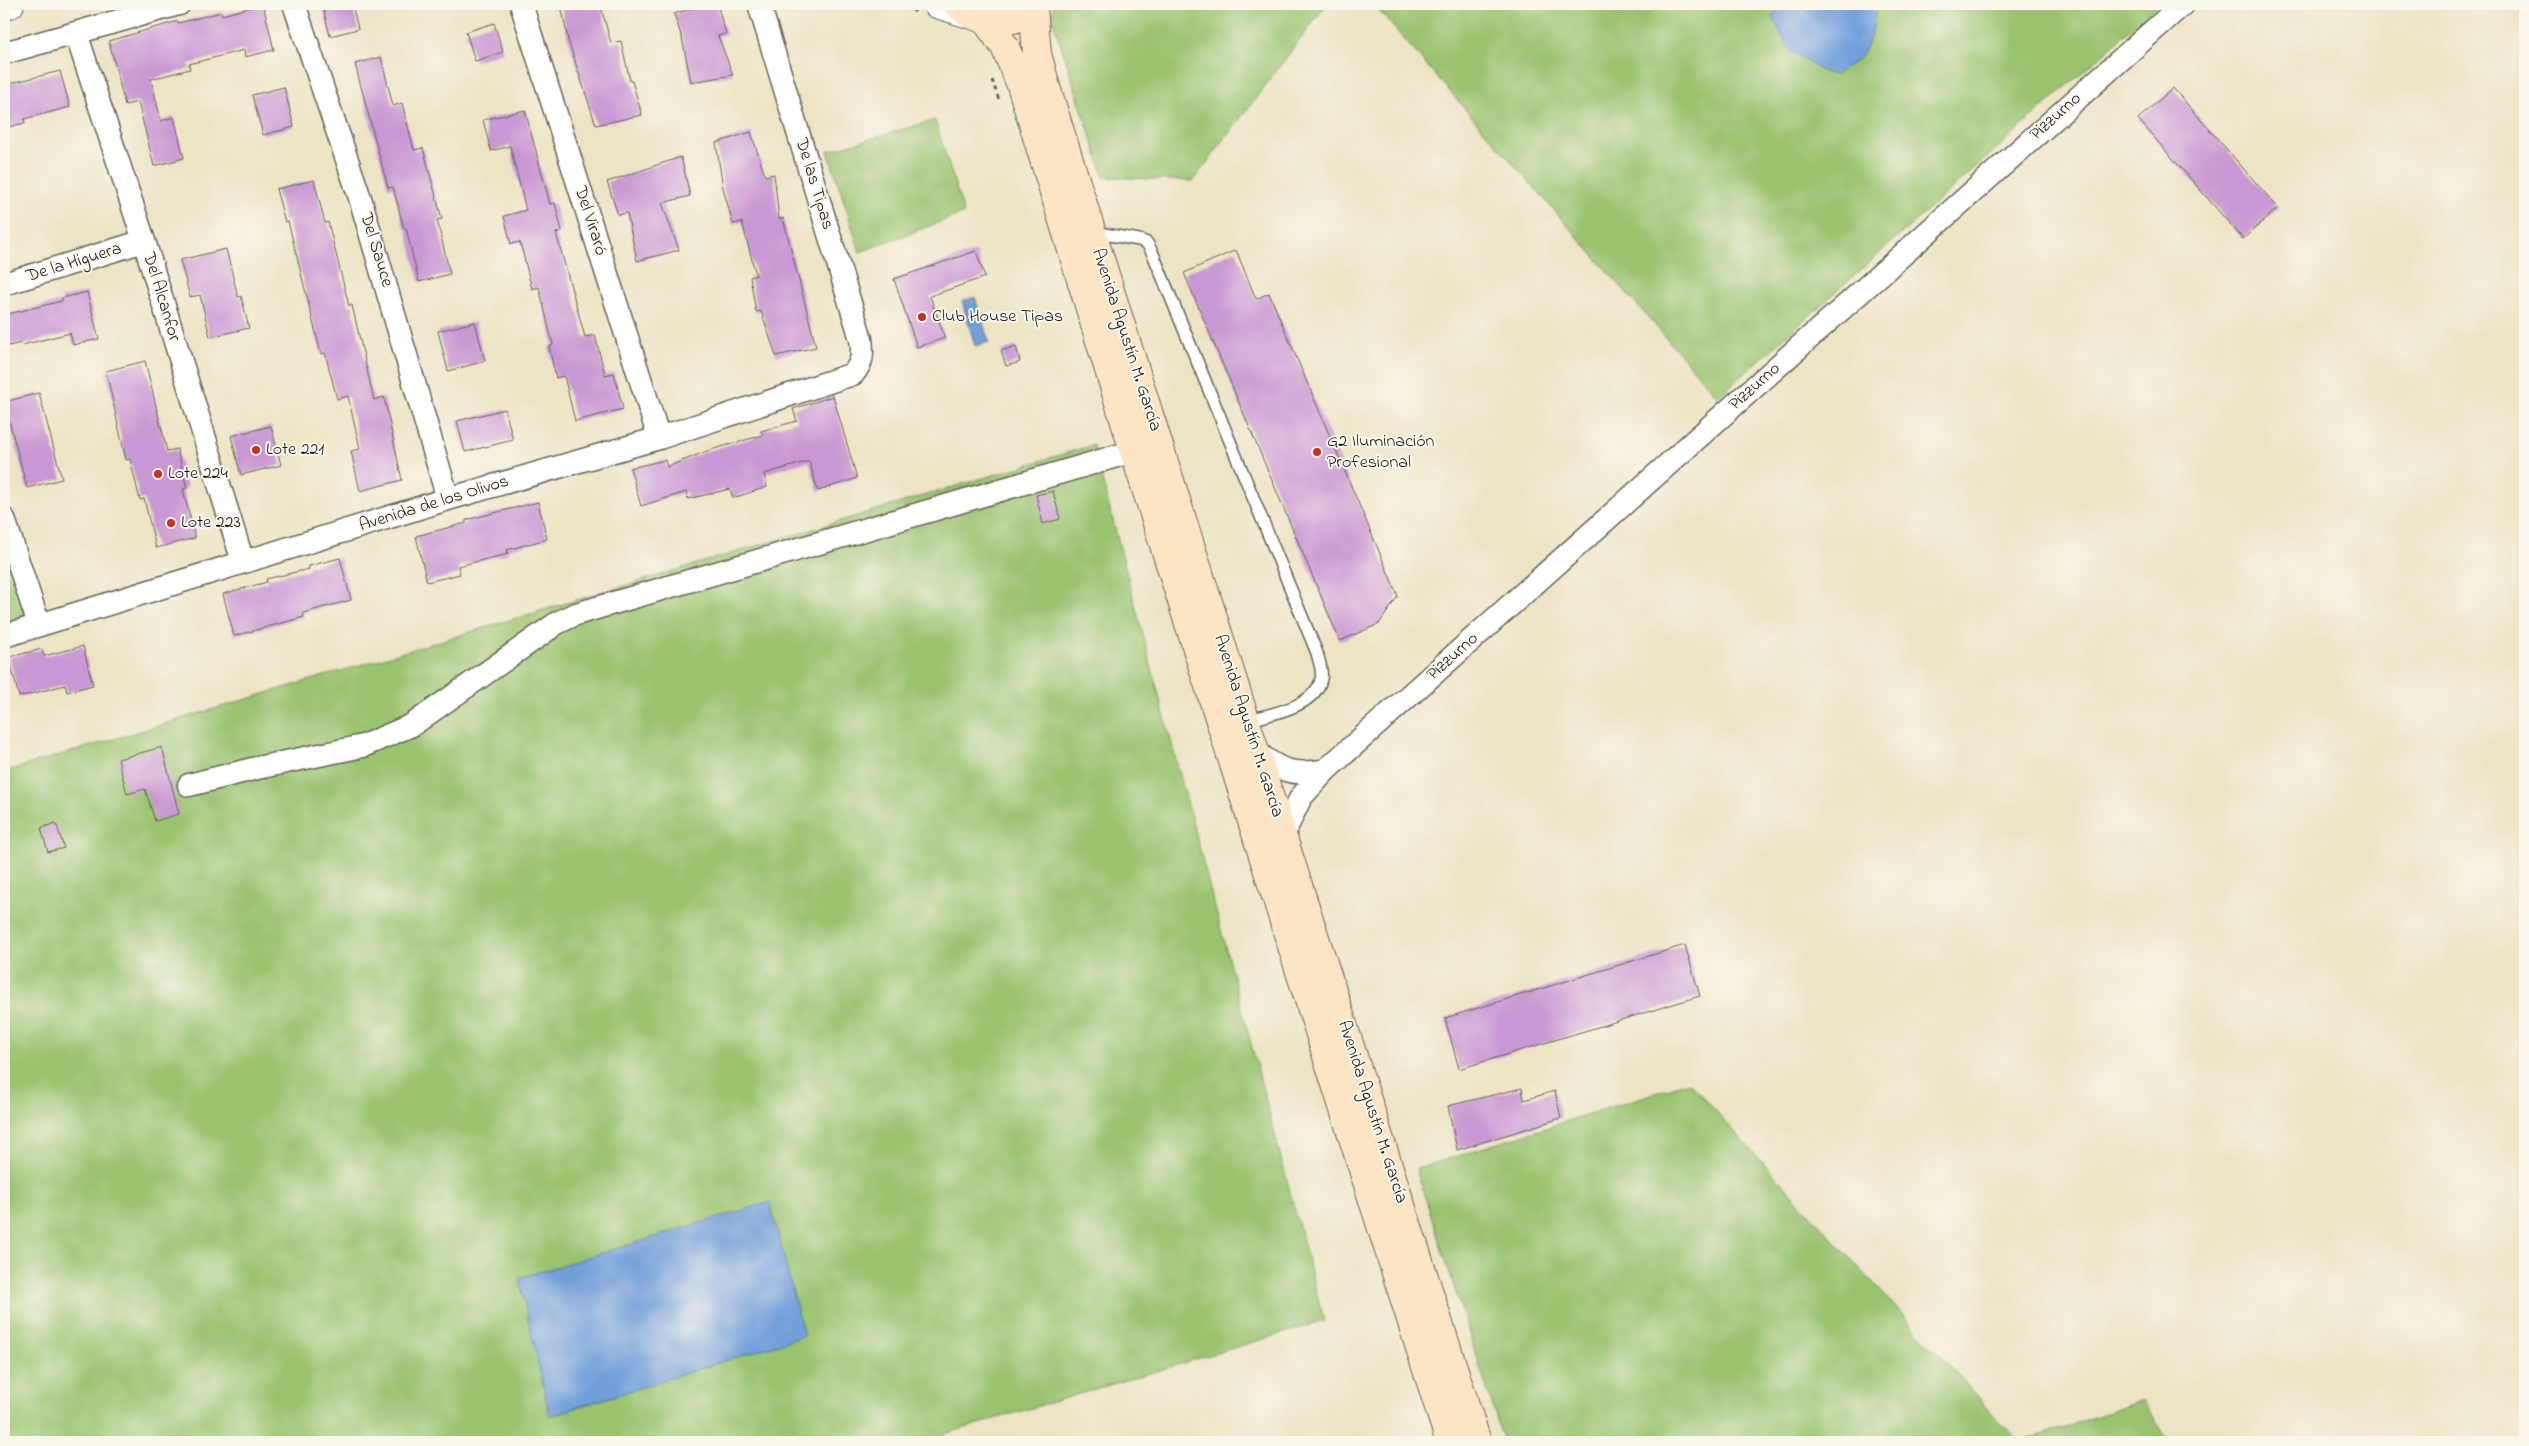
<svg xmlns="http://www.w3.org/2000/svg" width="2529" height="1446" font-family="'Indie Flower',sans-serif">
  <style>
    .green { fill: #9ac370; stroke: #5b7046 }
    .water { fill: #719fda; stroke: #465e7b }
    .building { fill: #c997d3 }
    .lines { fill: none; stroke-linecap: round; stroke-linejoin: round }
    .service-casing { stroke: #656257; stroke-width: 14 }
    .minor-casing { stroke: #656257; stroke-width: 25 }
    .tertiary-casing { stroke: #656257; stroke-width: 30 }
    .secondary-casing { stroke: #656257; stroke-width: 30 }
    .path { stroke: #656257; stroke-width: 3; stroke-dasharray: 4 4; stroke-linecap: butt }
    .service { stroke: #fff; stroke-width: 11 }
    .minor { stroke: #fff; stroke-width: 22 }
    .tertiary { stroke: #fff; stroke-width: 28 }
    .secondary { stroke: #fce5c4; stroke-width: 28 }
    .poi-dot { fill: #c8321e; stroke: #fbf7ec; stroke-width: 2 }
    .labels { text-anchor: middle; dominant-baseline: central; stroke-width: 4; stroke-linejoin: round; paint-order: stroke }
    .street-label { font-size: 18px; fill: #1c1c1c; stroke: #fbf7ec }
    .poi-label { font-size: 18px; fill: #1c1c1c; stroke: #fbf7ec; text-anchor: start }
  </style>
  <rect width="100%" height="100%" fill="#fbf7ec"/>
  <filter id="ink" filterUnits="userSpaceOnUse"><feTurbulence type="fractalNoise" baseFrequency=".02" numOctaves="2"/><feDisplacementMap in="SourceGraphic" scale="10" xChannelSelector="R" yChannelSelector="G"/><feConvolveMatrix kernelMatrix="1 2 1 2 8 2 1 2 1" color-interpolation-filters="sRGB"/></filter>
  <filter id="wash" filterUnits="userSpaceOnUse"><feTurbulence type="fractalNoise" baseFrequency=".0096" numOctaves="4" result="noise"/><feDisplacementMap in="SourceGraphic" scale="20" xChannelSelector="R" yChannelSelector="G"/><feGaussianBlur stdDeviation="1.12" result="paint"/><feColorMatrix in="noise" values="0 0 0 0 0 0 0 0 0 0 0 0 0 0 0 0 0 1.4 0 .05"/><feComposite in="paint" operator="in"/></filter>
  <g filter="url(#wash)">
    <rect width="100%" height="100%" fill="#ede4c5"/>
    <path class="green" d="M1054 4H1327L1193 181 1104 177 1052 18Z
      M1373 4H2159L1718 397Z
      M935 120 964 213 860 252 828 151Z
      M1093 445 1324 1321 918 1442H4V772Z
      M14 554 39 625 4 636V557Z
      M1689 1082 2019 1442H1504L1416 1169Z
      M2143 1400 2169 1442H2021Z"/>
    <path class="water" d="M1780 4H1876C1876 20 1871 42 1861 56 1857 62 1843 68 1836 75L1823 72 1790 51 1772 16Z
      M975 297 989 342 975 346 962 301Z
      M770 1202 804 1336 550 1416 519 1278Z"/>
    <g id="blocks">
      <path class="building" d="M263 4 274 50 245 57 244 50 189 64 190 69 151 79 161 121 174 117 184 158 154 166 138 102 125 105 109 41 178 21V23L221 12 222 15Z
        M322 4H352L358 29 330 36Z
        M569 4H600L611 43 621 41 630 81H632L642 115 596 125 568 40 561 5Z
        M706 4H717L726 34 718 36 733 75 691 82 682 38 674 14Z
        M494 23 503 52 475 61 466 32Z
        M381 57 393 106 402 103 414 150 423 148 442 219 437 220 450 274 419 282 406 228 404 229 393 187 388 188 355 64Z
        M60 71 70 107 24 119 25 123 4 128V85Z
        M284 87 294 127 263 135 252 95Z
        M2173 88 2278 208 2243 239 2138 119Z
        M525 110 550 204 555 203 562 231 556 233 585 337 595 335 605 375 614 373 623 409 575 421 564 376 556 378 549 347 553 345 539 287 532 289 520 242 511 244 504 216 526 210 510 146 491 151 483 120Z
        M751 132 765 176 774 174 779 219 783 218 816 347 776 356 761 311 756 312 750 277 756 275 742 222 733 224 723 188 716 143Z
        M681 157 690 196 662 203 679 250 637 261 627 213 618 215 607 182Z
        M314 180 325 223 328 222 349 306 352 305 374 400 384 397 402 480 360 491 351 451 360 449 348 396 337 399 325 353 321 354 288 221 285 222 276 189Z
        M226 249 238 297 241 296 249 328 210 337 200 295 190 297 180 260Z
        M1236 250 1256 299 1269 293 1398 596 1379 624 1340 641 1184 273Z
        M976 251 985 277 930 296 945 338 917 347 894 279Z
        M87 292 99 339 73 345 70 333 22 345 21 343 4 347V315L62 301V298Z
        M475 322 485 361 448 371 438 331Z
        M1016 346 1020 362 1006 366 1001 351Z
        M145 361 167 451 177 449 187 488 183 489 195 538 156 548 144 499 140 500 130 459 126 460 106 371Z
        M39 393 62 479 27 488 4 402Z
        M833 396 857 478 818 491 809 461 764 474 767 487 733 498 730 489 688 499 686 492 641 506 630 468 665 460 667 467 707 451 763 435 761 431 797 421 793 409Z
        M505 409 513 440 465 452 457 421Z
        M271 426 281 465 241 475 231 436Z
        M1053 491 1060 519 1043 524 1036 495Z
        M538 502 547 539 507 550 508 554 458 566 460 574 427 582 416 536 466 523V520Z
        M340 558 351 600 303 613 304 617 234 636 223 594 267 582 266 579 309 569V566Z
        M83 646 93 685 67 692 65 685 19 697 9 657 42 649 44 656Z
        M162 747 179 814 155 821 145 789 127 794 118 759Z
        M56 823 64 848 48 852 41 828Z
        M1685 945 1700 996 1459 1069 1445 1018Z
        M1522 1088 1524 1100 1555 1091 1561 1118 1457 1150 1448 1106Z"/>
    </g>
  </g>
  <g filter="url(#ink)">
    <use href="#blocks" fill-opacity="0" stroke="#656257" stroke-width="1"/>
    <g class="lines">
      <defs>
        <path id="service" d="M1093 232 1139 240 1147 243 1153 254 1317 653C1319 661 1323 671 1321 679 1315 708 1269 714 1246 721"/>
        <path id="minor" d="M294 4 360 198 448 499
          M521 4 659 438
          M76 33 144 241 243 562
          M4 53 179 4
          M4 284 144 241
          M4 519 39 625
          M4 636 448 499 659 438 853 374C863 362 863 354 861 339L759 4
          M1255 751C1281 772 1293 776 1326 770
          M189 785 257 768 363 746 412 725 557 623 576 614 1134 451
          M1283 835 1301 797 1326 770 2183 4"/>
        <path id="tertiary" d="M937 4 972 15
          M4 5 10 4"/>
        <path id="secondary" d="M958 4C978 25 1016 29 1035 4
          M1033 7 1037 53 1046 87 1255 751 1477 1442
          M986 21 1005 47 1021 85 1134 451 1450 1442"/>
      </defs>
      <use href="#service" class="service-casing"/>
      <use href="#minor" class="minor-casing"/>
      <use href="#tertiary" class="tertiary-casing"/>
      <use href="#secondary" class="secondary-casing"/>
      <path class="path" d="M907 4 915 12
        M992 80 999 100"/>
      <use href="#service" class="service"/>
      <use href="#minor" class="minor"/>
      <use href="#tertiary" class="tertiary"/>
      <use href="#secondary" class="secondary"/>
    </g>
  </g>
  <g class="poi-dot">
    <circle cx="922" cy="317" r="5"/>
    <circle cx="256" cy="450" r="5"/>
    <circle cx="1317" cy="452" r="5"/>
    <circle cx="158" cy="474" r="5"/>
    <circle cx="171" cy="523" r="5"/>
  </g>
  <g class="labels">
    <g class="street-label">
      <text transform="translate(2056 117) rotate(-42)">Pizzurno</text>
      <text transform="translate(814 184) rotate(73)">De las Tipas</text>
      <text transform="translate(590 221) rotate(72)">Del Viraró</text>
      <text transform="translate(376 250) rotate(73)">Del Sauce</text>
      <text transform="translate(74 263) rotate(-17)">De la Higuera</text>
      <text transform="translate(161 297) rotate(73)">Del Alcanfor</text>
      <text transform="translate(1126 340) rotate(72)">Avenida Agustín M. García</text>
      <text transform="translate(1755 387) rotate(-42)">Pizzurno</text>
      <text transform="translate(434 504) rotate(-17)">Avenida de los Olivos</text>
      <text transform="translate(1453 657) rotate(-42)">Pizzurno</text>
      <text transform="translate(1248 726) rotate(72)">Avenida Agustín M. García</text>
      <text transform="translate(1372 1112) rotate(72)">Avenida Agustín M. García</text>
    </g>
    <g class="poi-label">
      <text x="932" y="317">Club House Tipas</text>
      <text x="1327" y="442">G2 Iluminación<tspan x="1327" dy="21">Profesional</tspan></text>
      <text x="266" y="450">Lote 221</text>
      <text x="168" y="474">Lote 224</text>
      <text x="181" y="523">Lote 223</text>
    </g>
  </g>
  <rect width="2529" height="1446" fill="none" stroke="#fbf7ec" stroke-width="20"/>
</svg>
